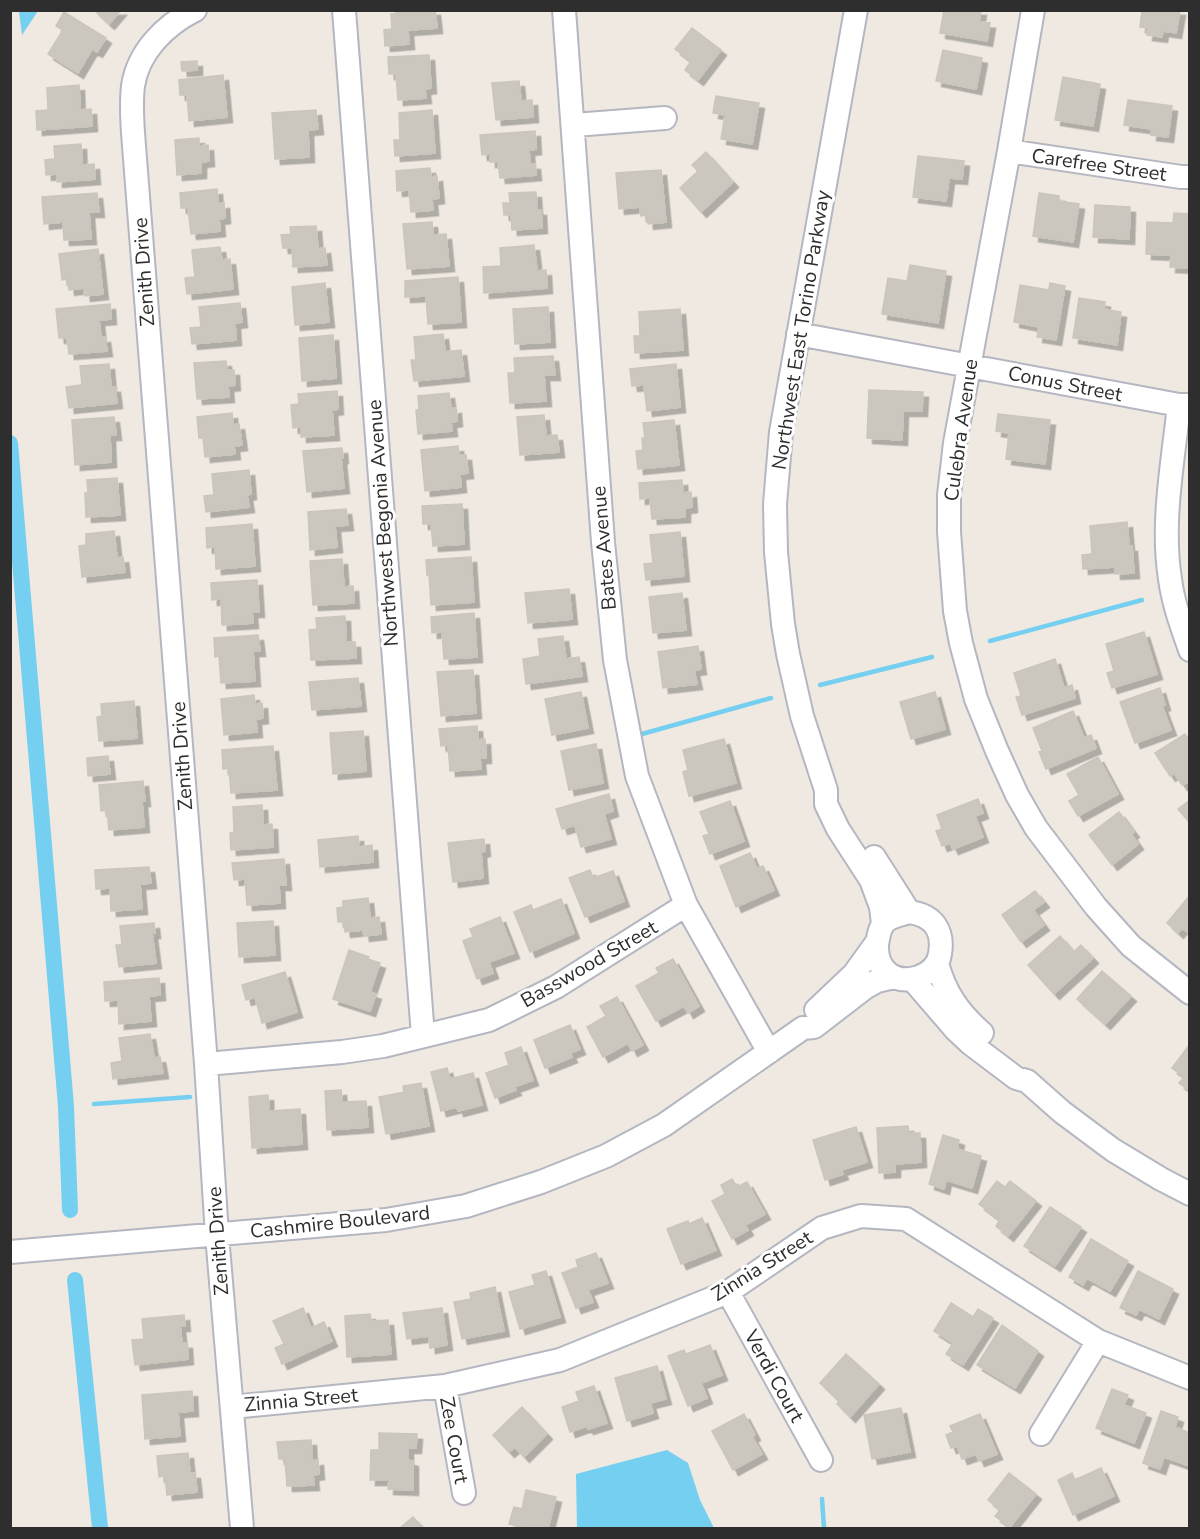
<svg xmlns="http://www.w3.org/2000/svg" width="1200" height="1539" font-family="'Nunito Sans',sans-serif">
  <style>
    .water { fill: #75cff0 }
    .lines { fill: none; stroke-linecap: round; stroke-linejoin: round }
    .stream { stroke: #75cff0; stroke-width: 4.5 }
    .canal { stroke: #75cff0; stroke-width: 16 }
    .building { fill: #cbc7bf; stroke: #cbc5ba; stroke-width: 1.5; filter: url(#shadow) }
    .minor-casing { stroke: #b4b7c1; stroke-width: 26 }
    .minor { stroke: #fff; stroke-width: 22 }
    .labels { text-anchor: middle; dominant-baseline: central; stroke-width: 6; stroke-linejoin: round; paint-order: stroke }
    .street-label { font-size: 20px; fill: #2e2e2e; stroke: #fff }
  </style>
  <defs>
    <filter id="shadow"><feDropShadow dx="5.5" dy="5.5" stdDeviation="0" flood-color="#0004"/></filter>
  </defs>
  <rect width="100%" height="100%" fill="#efe9e1"/>
  <path class="water" d="M19 11H38L22 35Z
    M667 1450 688 1463 700 1500 714 1528H577L576 1474Z"/>
  <g class="lines">
    <path class="stream" d="M990 641 1142 600
      M820 685 932 657
      M642 734 771 698
      M94 1104 190 1097
      M822 1499 824 1528"/>
    <path class="canal" d="M10 443 66 1106 70 1210
      M75 1280 100 1528"/>
  </g>
  <path class="building" d="M94 10H121L109 24Z
    M396 10H435L437 28 408 30 409 44 385 46 384 30 392 29 391 14H396Z
    M944 10H981L979 22 990 23 987 41 940 33Z
    M1142 10H1180L1176 33 1163 31 1162 37 1147 35 1148 28 1140 27Z
    M64 12 106 38 97 52 92 49 78 73 48 54 63 30 56 26Z
    M692 28 721 50 698 80 685 70 691 61 675 49Z
    M943 50 982 58 976 89 936 81Z
    M429 55 431 88 425 89 426 98 398 100 396 74H389L388 57Z
    M197 61V70L182 71 181 62Z
    M223 75 227 117 189 121 187 95H180L179 80Z
    M1063 77 1100 84 1093 126 1055 120Z
    M519 81 521 101 532 100 533 117 496 120 492 83Z
    M79 85 80 110 91 109 92 126 37 130 36 111 48 110 47 88Z
    M716 96 759 103 752 144 721 139 725 115 713 113Z
    M1128 100 1172 106 1168 137 1151 135 1152 129 1124 125Z
    M316 110 318 129 308 130 309 157 275 159 272 113Z
    M432 110 435 153 395 156 394 140H400L399 113Z
    M535 131 536 149 529 150 530 164H535L536 175 500 178 498 162H490V154L482 155 480 135Z
    M199 138V146L208 145 209 161 201 162V173L177 175 175 140Z
    M81 144 82 165 94 164 95 179 57 182V174L46 175 45 160 55 159 54 146Z
    M706 152 733 182 701 212 680 188 698 171 692 165Z
    M918 156 964 161 962 179 949 178 946 201 913 197Z
    M430 168 431 177 437 176 439 198 432 199 433 210 411 212 409 190 397 191 396 171Z
    M661 170 666 222 648 224 647 215 641 216 640 207 619 209 616 173Z
    M217 189 218 204 224 203 225 218 219 219 220 231 191 234 188 208H181L180 193Z
    M536 192 537 210H541L542 228 512 230 511 215H504L503 203H510L509 193Z
    M97 193 99 212H89L91 239 64 240 63 222 44 224 42 197Z
    M1039 193 1059 196V201L1079 204 1073 242 1033 236Z
    M1095 205 1130 207 1129 239 1093 237Z
    M1174 213 1190 214 1188 268 1170 267 1171 255 1146 254 1147 222 1173 223Z
    M432 222 433 235 446 234 449 266 407 269 403 224Z
    M316 226 318 249 325 248 327 265 293 267 292 248H283L281 235 291 234 290 227Z
    M534 245 537 271 546 270 547 288 484 293 483 267 501 266 500 248Z
    M220 247 222 260 230 259 233 289 187 294 185 278 195 277 192 250Z
    M98 249 103 294 85 296 84 288 69 290 68 279 62 280 59 254Z
    M910 265 946 271 938 323 882 314 888 278 907 281Z
    M458 277 461 322 428 324 426 296 405 297V281Z
    M325 283 329 322 295 325 292 287Z
    M1050 283 1065 286 1056 340 1037 337 1039 327 1014 322 1020 285 1049 290Z
    M1079 298 1105 302 1104 309 1121 312 1117 345 1073 338Z
    M240 303 242 322 235 323 236 340 192 344 190 328 201 327 199 307Z
    M110 304 111 319 99 320 101 338 105 337 107 351 69 354 67 338H59L56 309Z
    M548 307 550 342 515 344 513 309Z
    M680 309 683 350 635 353 634 336H640L639 312Z
    M443 334 445 352 461 350 464 376 414 381 411 360H416L414 337Z
    M333 335 336 378 302 381 299 338Z
    M553 356 555 375H544L546 401 510 403 508 373H515L514 358Z
    M226 361 227 370H234L235 385 228 386 229 397 197 399 194 363Z
    M109 364 111 387H115L117 403 69 408 66 387 82 385 80 366Z
    M676 364 680 407 647 411 644 385 632 386 630 369Z
    M869 390 923 392 922 411H903L902 440 867 438Z
    M337 391 338 409 332 410 334 435 301 437V427L293 428 291 405 299 404 298 394Z
    M449 393 451 409 456 408 457 421 451 422 452 431 418 434 416 410H419L418 396Z
    M232 413 233 425 239 424 242 445 234 446 235 454 205 457 203 438H199L197 417Z
    M998 414 1050 420 1045 464 1006 459 1009 433 996 431Z
    M544 415 546 436 557 435 559 452 520 455 517 417Z
    M114 417 116 435H110L111 462 75 465 72 420Z
    M674 420 679 465 638 469 636 451 643 450 642 438H645L643 423Z
    M458 446 459 455H466L468 473 460 474 461 487 425 491 421 450Z
    M342 448 343 458H341L344 488 307 492 303 451Z
    M249 470 251 494 247 495 249 507 206 512 204 496 214 495 212 474Z
    M117 478 120 515 86 517 85 493H88L87 480Z
    M682 480 683 493 691 492 692 507 685 508V517L652 519 650 498 640 499 639 483Z
    M462 504 464 544 433 546 431 524H423L422 506Z
    M346 509 348 525 335 526 337 547 310 550 308 512Z
    M1127 522 1129 546H1132L1134 573 1115 574V567L1083 569 1082 555 1092 554 1090 526Z
    M252 524 255 566 216 569 215 547 207 548 206 528Z
    M114 531 117 558 123 557 125 572 82 577 79 546 86 545V534Z
    M680 532 684 576 646 580 644 564 653 563 650 535Z
    M471 557 474 602 431 605 429 574 427 575 426 560Z
    M342 559 344 587 353 586 354 603 313 605 310 561Z
    M257 580 259 612H252L253 623 222 625 221 599 212 600 211 583Z
    M569 589 572 619 528 623 525 593Z
    M682 593 686 630 653 633 649 597Z
    M474 613 477 657 444 659 442 632 432 633 431 617Z
    M345 616 346 642H355L356 658 311 660 309 630 317 629 316 618Z
    M1144 632 1157 674 1112 688 1107 673 1114 671 1106 644Z
    M258 635 260 651H253L255 681 221 683 219 656 215 657 214 638Z
    M563 636 566 659 579 657 582 676 526 684 523 659 540 656 538 639Z
    M698 646 701 669 694 670 697 684 663 688 658 652Z
    M1055 659 1064 688 1072 685 1075 698 1022 715 1016 697 1021 696 1014 673Z
    M473 670 476 713 441 716 437 672Z
    M358 678 361 706 312 710 309 682Z
    M1160 688 1165 705 1162 706 1171 730 1135 743 1120 702Z
    M581 692 588 728 552 735 545 699Z
    M935 692 945 729 911 739 900 702Z
    M254 695 255 704 262 703 263 718 256 719 257 732 224 735 221 699Z
    M134 701 137 738 99 741 97 717 102 716 101 704Z
    M1073 711 1084 738 1091 735 1096 748 1046 769 1039 752 1042 751 1033 728Z
    M477 726 478 740 485 739 486 758H480L481 769 450 771 448 745 441 746 439 729Z
    M363 731 366 771 333 774 330 733Z
    M1185 734 1190 741V781L1182 785 1174 773 1170 776 1155 753Z
    M724 739 736 783 689 796 683 772 688 770 683 750Z
    M596 744 603 783 569 790 561 751Z
    M273 746 277 790 231 793 229 768 223 769 222 750Z
    M108 756 110 774 88 776 87 758Z
    M1098 757 1118 794 1078 816 1069 801 1079 795 1067 774Z
    M143 781 145 801H142L144 827 109 830 107 810 101 811 99 785Z
    M609 794 613 811 604 814 611 839 581 847 575 825 562 829 556 809Z
    M978 799 983 813 975 816 983 837 953 849 950 843 942 846 936 831 942 829 937 815Z
    M1190 800V823L1178 809Z
    M730 801 744 841 710 854 703 836 709 834 700 812Z
    M262 805 263 825 272 824 273 847 231 850 230 833H234L233 807Z
    M1119 812 1134 832 1131 834 1138 844 1112 865 1089 835Z
    M358 836 359 847 372 845 373 862 320 867 318 840Z
    M484 839 485 851 481 852 483 878 453 882 448 843Z
    M750 853 757 869 763 866 774 890 736 907 720 866Z
    M284 859 286 885H279L280 903 247 905 245 879 234 880 232 863Z
    M149 867 151 883 140 884 142 909 111 911 110 888 96 889 95 870Z
    M590 870 593 878 613 871 624 901 585 917 569 878Z
    M1035 891 1044 902 1033 910 1044 925 1021 942 1002 915Z
    M1190 895V934L1182 928 1178 933 1167 923Z
    M368 898 370 918 379 917 381 934 364 936 363 930 345 932 344 922H338L337 908 343 907V901Z
    M561 899 574 933 530 952 514 912 531 905 533 910Z
    M500 917 514 953 489 962 493 973 477 979 463 941 473 937 470 929Z
    M273 921 275 955 239 957 237 923Z
    M154 923 155 933H152L156 963 119 967 116 945H122L120 926Z
    M1060 936 1074 952 1081 945 1093 958 1054 994 1028 965Z
    M349 950 369 957 368 959 380 963 370 992 376 994 370 1011 333 999Z
    M673 959 699 1006 688 1013 684 1006 656 1021 636 986 659 973 656 968Z
    M1102 971 1131 996 1105 1024 1077 999Z
    M285 972 297 1012 262 1023 255 997 246 1000 242 985Z
    M159 978 160 995 149 996 151 1021 119 1024 118 1000 105 1001 104 982Z
    M617 997 643 1045 632 1051 628 1043 603 1057 587 1027 606 1016 600 1006Z
    M570 1025 580 1049 570 1053 572 1057 545 1068 534 1040Z
    M150 1034 154 1058 160 1057 163 1073 113 1079 111 1063 122 1061 119 1038Z
    M1190 1044V1091L1179 1083 1184 1077 1172 1068Z
    M521 1047 533 1080 514 1087 516 1090 495 1098 486 1073 509 1065 505 1053Z
    M447 1068 450 1079 473 1073 482 1105 458 1111 457 1107 441 1111 431 1072Z
    M421 1083 429 1126 386 1134 379 1097 404 1092 403 1086Z
    M341 1090 342 1102 366 1101 368 1127 327 1130 325 1091Z
    M268 1095 269 1111 300 1109 302 1144 252 1148 249 1097Z
    M908 1126 909 1133H920L921 1162 895 1164V1172L879 1173 877 1128Z
    M856 1127 867 1162 841 1170 843 1174 825 1180 813 1140Z
    M943 1135 959 1140 957 1149 981 1156 972 1188 946 1180 944 1189 929 1184Z
    M732 1179 737 1187 747 1182 765 1214 745 1225 748 1230 732 1239 712 1201 725 1194 721 1185Z
    M997 1181 1005 1187 1010 1181 1036 1201 1008 1236 996 1226 1000 1220 979 1204Z
    M1050 1207 1081 1227 1055 1266 1024 1246Z
    M702 1218 716 1250 681 1264 667 1229 688 1221 689 1224Z
    M1091 1239 1128 1261 1110 1291 1087 1278 1083 1285 1069 1277Z
    M596 1253 608 1283 588 1290 593 1302 576 1308 562 1273 578 1267 576 1260Z
    M546 1271 560 1317 520 1329 509 1292 535 1285 532 1275Z
    M1138 1271 1173 1289 1159 1319 1139 1309 1136 1315 1120 1308Z
    M495 1287 504 1331 462 1339 454 1302 471 1299 470 1293Z
    M951 1303 973 1317 978 1309 993 1318 963 1365 946 1354 953 1343 934 1331Z
    M303 1308 311 1328 324 1322 332 1341 282 1364 275 1348 284 1344 273 1321Z
    M442 1308 447 1345 430 1348 429 1336 407 1339 403 1313Z
    M370 1314 371 1321 388 1320 391 1354 347 1357 345 1316Z
    M184 1315 185 1326H180L182 1343H187L188 1359 135 1365 132 1340 144 1339 142 1319Z
    M1002 1325 1038 1351 1015 1388 977 1365Z
    M710 1345 722 1375 701 1383 707 1398 688 1406 668 1356 684 1350 686 1354Z
    M846 1354 879 1384 850 1417 837 1404 839 1401 820 1383Z
    M657 1366 666 1399 650 1403 653 1413 627 1421 615 1378Z
    M594 1386 607 1423 588 1429 587 1426 570 1432 562 1407 579 1401 576 1392Z
    M1112 1389 1128 1395 1124 1405 1146 1413 1134 1443 1096 1428Z
    M192 1391 193 1411 178 1412 180 1436 145 1439 142 1395Z
    M522 1407 547 1434 524 1457 515 1447 509 1452 493 1435Z
    M901 1408 910 1452 872 1459 864 1415Z
    M1161 1411 1178 1417 1175 1427 1190 1433V1459L1187 1465 1164 1457 1160 1469 1143 1463Z
    M744 1414 755 1435 752 1437 762 1454 733 1470 712 1431Z
    M980 1414 997 1454 979 1461 976 1454 962 1459 957 1446 951 1448 946 1435 953 1432 950 1426Z
    M379 1433 417 1434 416 1448H408V1460L413 1461V1490L388 1489 389 1480H370L371 1450H379Z
    M311 1440 312 1461 318 1460 319 1474 313 1475 314 1485 287 1486 285 1459H279L277 1442Z
    M188 1453 190 1473H195L197 1492 167 1495 165 1476 159 1477 157 1456Z
    M1101 1468 1114 1496 1073 1515 1058 1480 1072 1473 1075 1480Z
    M1009 1473 1036 1494 1010 1527 995 1516 1000 1510 988 1500Z
    M526 1490 556 1497 548 1528H526L509 1524 514 1507 522 1509Z
    M413 1517 423 1528H400Z"/>
  <g class="lines">
    <defs>
      <path id="minor" d="M195 10C165 25 138 52 133 86 131 102 132 117 133 133L206 1064 217 1235 242 1528
        M344 10 423 1036
        M564 10 603 542 615 660 637 776 686 905 769 1052
        M856 10 781 432 775 504 776 552 783 624 788 654 802 716 826 790V804L838 829 871 880 881 907 883 924
        M1033 10 1009 151 955 443 949 495V532L955 611 961 643 976 699 997 751 1017 795 1036 828 1096 907 1131 946 1190 993
        M574 125 665 118
        M1009 151 1181 177H1190
        M798 334 1179 405H1190
        M1179 405C1173 462 1161 522 1170 579 1173 603 1182 627 1190 650
        M874 857 909 912
        M909 912C933 915 944 930 940 954 938 966 930 973 919 977 895 985 876 971 877 945 878 938 879 929 884 923 890 916 901 915 909 912Z
        M937 963C945 993 959 1013 982 1033
        M912 979 956 1030 971 1044 1016 1078 1027 1081 1062 1112 1113 1150 1161 1179 1190 1194
        M816 1010 854 974 877 942
        M206 1064 342 1052 383 1046 489 1020 556 987 686 905
        M10 1252 386 1220 466 1206 541 1182 606 1156 664 1125 803 1028 814 1027 866 987 877 981 894 977
        M728 1292 821 1460
        M445 1386 464 1493
        M232 1407 445 1386 560 1360 728 1292 822 1228 861 1216 906 1219 1098 1341 1190 1378
        M1041 1434 1098 1341"/>
    </defs>
    <use href="#minor" class="minor-casing"/>
    <use href="#minor" class="minor"/>
  </g>
  <g class="labels">
    <g class="street-label">
      <text transform="translate(1099 165) rotate(8)">Carefree Street</text>
      <text transform="translate(144 272) rotate(-94)">Zenith Drive</text>
      <text transform="translate(801 330) rotate(-81)">Northwest East Torino Parkway</text>
      <text transform="translate(1065 384) rotate(11)">Conus Street</text>
      <text transform="translate(961 430) rotate(-82)">Culebra Avenue</text>
      <text transform="translate(383 523) rotate(-94)">Northwest Begonia Avenue</text>
      <text transform="translate(604 548) rotate(-95)">Bates Avenue</text>
      <text transform="translate(182 756) rotate(-94)">Zenith Drive</text>
      <text transform="translate(589 964) rotate(-30)">Basswood Street</text>
      <text transform="translate(340 1222) rotate(-6)">Cashmire Boulevard</text>
      <text transform="translate(218 1241) rotate(-94)">Zenith Drive</text>
      <text transform="translate(762 1266) rotate(-32)">Zinnia Street</text>
      <text transform="translate(774 1376) rotate(61)">Verdi Court</text>
      <text transform="translate(301 1400) rotate(-5)">Zinnia Street</text>
      <text transform="translate(454 1440) rotate(80)">Zee Court</text>
    </g>
  </g>
  <rect width="1200" height="1539" fill="none" stroke="#2e2e2e" stroke-width="24"/>
</svg>
